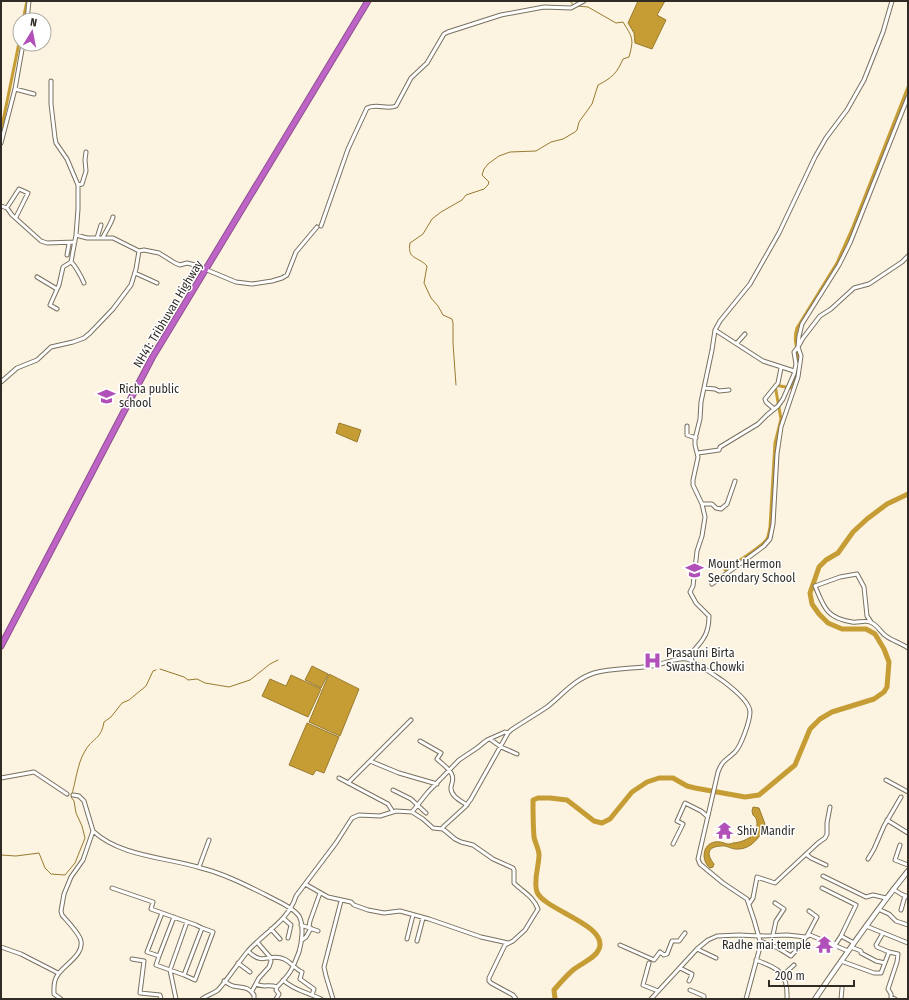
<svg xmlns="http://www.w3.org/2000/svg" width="909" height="1000" font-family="'Fira Sans Condensed',sans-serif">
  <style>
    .water { fill: #c69d34; stroke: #997b30 }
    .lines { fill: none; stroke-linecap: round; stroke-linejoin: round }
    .stream { stroke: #997b30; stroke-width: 1 }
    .canal { stroke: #c69d34; stroke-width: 3 }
    .river { stroke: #c69d34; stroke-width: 5 }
    .street-casing { stroke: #787160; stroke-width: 5 }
    .secondary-casing { stroke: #787160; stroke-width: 6 }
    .highway-casing { stroke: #8d508e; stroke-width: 7 }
    .street { stroke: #fff; stroke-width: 3 }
    .secondary { stroke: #fff; stroke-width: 4 }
    .highway { stroke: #bf64c7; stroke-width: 5 }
    .labels { text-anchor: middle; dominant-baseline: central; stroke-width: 3; stroke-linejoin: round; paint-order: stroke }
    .street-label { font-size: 12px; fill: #302c25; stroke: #fff }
    .poi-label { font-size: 12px; fill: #302c25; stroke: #fff; text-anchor: start }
  </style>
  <rect width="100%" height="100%" fill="#fcf3e0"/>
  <path class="water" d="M638 1H665L657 15 666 20 652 49 635 43 634 33 628 23Z
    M339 423 361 430 357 442 336 433Z
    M312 666 328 674 321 688 305 680Z
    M329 674 359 689 340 736 309 722Z
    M291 675 321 689 308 717 262 696 270 679 286 686Z
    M307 723 339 737 324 773 316 770 313 775 289 765Z
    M753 807 759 808 765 824C761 837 751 850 736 849 731 849 726 845 721 846 706 847 707 855 714 864L713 867 710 868C701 861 702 844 715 842 720 841 723 843 727 844 729 844 731 844 733 843 747 842 761 833 756 818L753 815 752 811Z"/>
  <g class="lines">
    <path class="stream" d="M570 1 573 5
      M456 385 453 343V323L452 319 443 315 438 306 431 298 424 283 427 266C418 256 407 260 410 243L423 234 432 219 441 212 462 200 466 195 484 189 488 185 489 182 482 175 484 169 488 164 499 156 510 152 536 151 551 142 563 139 575 132 577 130 579 122 592 104 598 85C612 78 617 73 623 59L629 57C634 39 633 38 623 22L616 23 588 7 578 6
      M160 669 184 677 188 680 197 679 205 683 229 687 250 680 270 664 278 660
      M1 855 16 856 39 853 45 868 51 874 65 875 75 863 85 838 82 826 76 813 74 801 71 797C76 782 77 764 85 751 92 738 101 740 104 722L111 717 122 703 129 700 146 686 153 671 156 670"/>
    <path class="canal" d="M23 20 27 1
      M1 131 20 38
      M725 570C734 564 762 547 767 539 769 535 769 531 770 527L775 443 781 419 775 385 791 388C793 380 797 371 798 363 800 350 792 344 797 328L837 263 853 227 908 87"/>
    <path class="river" d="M555 999 554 990C560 983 566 976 573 970 581 963 595 959 599 949 609 925 544 910 537 892 533 881 539 866 539 855 539 849 535 843 534 837 533 825 533 813 533 800L538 798H550L567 800 594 821 602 823 610 819 632 792 647 782 659 778H673L687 786 695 788 745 797 759 795 795 765 810 729 820 719 832 712 874 699 884 692 887 687 889 662 884 649 875 634 866 629H842L828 623 819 614 812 604 810 593 819 567 826 560 838 553 853 532 867 519 887 504 908 494"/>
    <defs>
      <path id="street" d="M27 20 29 1
        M51 81V104L55 138 56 143 67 159 78 185V209L76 235 71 262C75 265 82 278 84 283
        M15 89 34 94
        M1 143 15 89 23 44
        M78 185 82 184 86 171 85 160 86 152
        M1 206 7 208 12 215 41 241 47 243 75 242
        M8 206 19 189 28 193 16 217
        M321 226 348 149 367 108C377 103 387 110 396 106L411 78 427 63 444 34 448 32 501 15 544 7 571 8 584 1
        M76 235 87 238H113L139 251 144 250 159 253 175 263 180 265 187 263 195 265 236 282 252 284 272 281 282 278 287 275 296 252 317 227
        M103 237C106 231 111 224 113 217
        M97 238 101 225
        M67 255 69 244
        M135 273 157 283
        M37 277 57 289
        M57 309 50 305 59 285 63 267 71 262
        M715 330 763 361 794 371
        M737 343 745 334
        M1 382 17 368 37 360 51 347 73 342 84 338 90 333 113 309 131 285 136 269 139 251
        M704 388 715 389 719 391 729 390
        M774 409 766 402 765 399 778 383 781 368
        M687 426V435L696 438
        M698 453 719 450 720 447 758 424 767 415 778 406 783 399 794 374 796 364 794 352 798 347 803 338 820 316 831 309 854 288 869 284 902 262 908 256
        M702 504H712L716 508 721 509 727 504 735 481
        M712 584 752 555 764 546 770 539 773 524 777 454 781 427 798 377 801 356 798 347 799 336 802 324 839 265 850 243 908 97
        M871 622 867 616 864 587 857 574 840 577 815 586C824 607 826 618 852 622 858 623 864 620 870 622 878 625 880 632 886 636 893 641 901 643 908 648
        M692 661C689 652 699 646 703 639 708 632 709 624 709 616L696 603 690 592 693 586 697 551 702 536 705 517 702 504 693 485V480L698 457 695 445V439L700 419 701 402 712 350 715 330 720 321 750 284 779 233 815 157 826 138 847 110 864 80 883 32 892 1
        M490 739 501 747 517 754
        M420 741 441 753 437 759C442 764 450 769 452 775 454 780 452 782 451 787 450 796 461 801 467 805
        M370 761 399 773 437 784
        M1 778 34 772 67 794
        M339 778 388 804 393 812
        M886 780 908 792
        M348 783 411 720
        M393 790 411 799 426 813
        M412 812 428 792 459 760 477 748 487 740 505 732 508 733 511 730C523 722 535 715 547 707 562 695 575 679 594 673 612 668 633 669 651 666 662 665 676 657 687 659 696 662 714 675 723 681 731 687 750 702 750 712 750 721 741 746 735 752 726 761 723 759 718 772L698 859 700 864 706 869 723 883 747 899 754 920 760 941V947L746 999
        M887 820 908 833
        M443 829V827L465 807 471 799 508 733
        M93 831C121 857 166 857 201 868 225 874 246 885 268 896 277 901 293 907 299 916 304 925 302 942 299 952 292 970 291 973 277 987 269 984 263 988 256 984
        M673 844 683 824 677 821 685 803 701 811 707 816
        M900 845 895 860 908 865
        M806 854 811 858 826 865
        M868 859 874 849 884 826 901 797
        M199 867 209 840
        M823 876 866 897 873 895 886 898
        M305 884 328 897 351 902 354 905 368 910 384 913 400 911 429 919 481 937 508 943
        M112 888 153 902 151 909 196 925 202 928 184 975 170 970 187 922
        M822 888 856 905 841 936 835 945
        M893 889 901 894 908 897
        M749 904 753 898 757 877 775 883 818 843 825 838 827 834V823L830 807
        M878 909 889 914 896 921 908 925
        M901 910 905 896
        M162 913 147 952 159 956 174 917
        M283 918 291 925 288 938
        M301 925 318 931
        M866 926 908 943
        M309 927 310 921 320 893
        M271 929 280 939
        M773 935 776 921 784 909 775 903
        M807 936 817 917 809 911
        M841 936 854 943
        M407 939 413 915
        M302 940 306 937 311 928
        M417 941 423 918
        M760 941 778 948 791 956 801 945 806 937
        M620 945 654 960 660 952 664 955 667 954 672 941H679L685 933
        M1 947 21 954 58 973
        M851 947 861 951V953L876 961 885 963
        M697 949 716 958
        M248 951C263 967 270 952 284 959 291 962 295 969 302 972L300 979 314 989 312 995
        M889 952 898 954 897 962 888 989 891 994V997L895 999
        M159 956 156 965 170 970 176 999
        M132 959 144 961 140 993 160 995 161 999
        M756 960C779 969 788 972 787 999
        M841 961 874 973H881L889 952 877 947 876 945 883 933
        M238 963 250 972
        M649 963 643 985 658 991
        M680 968 692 974 691 977 689 981
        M184 975 195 980 213 932 202 928
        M783 975 794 965
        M283 980C293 990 309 993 321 999
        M224 981C227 983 230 985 233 986 243 988 248 986 254 995V999
        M690 990 704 996V999
        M252 991 259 978 269 967 271 961 270 957 257 942
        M61 999 54 994C54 988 53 982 57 976 63 965 87 954 80 938 76 930 68 922 62 915L61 911 64 894 71 877 83 860 93 831 84 801 79 796 73 795
        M202 999C207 995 213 994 218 990 228 979 238 963 248 951 264 933 289 920 296 896L336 843 352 818 359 815 380 816 396 811 412 812 423 819 433 828 443 829 455 839 461 842 473 845 493 859 513 868 514 870V883C523 892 533 896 538 909L525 930 513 941 505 945 489 978V981L491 983 513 995 516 999
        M276 999 279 994 276 990 277 987
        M333 999 326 976 324 967 341 901
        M651 999 697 949 708 940 717 936 739 935 759 936 787 935 806 937 810 935 848 951
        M841 999 842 988"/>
      <path id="secondary" d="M815 999C845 955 875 912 908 871"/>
      <path id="highway" d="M1 646 152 358 368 1"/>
    </defs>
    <use href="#street" class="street-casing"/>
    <use href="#secondary" class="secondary-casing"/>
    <use href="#highway" class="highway-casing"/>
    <use href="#street" class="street"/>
    <use href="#secondary" class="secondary"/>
    <use href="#highway" class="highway"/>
  </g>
  <defs>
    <symbol id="school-bare" viewBox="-9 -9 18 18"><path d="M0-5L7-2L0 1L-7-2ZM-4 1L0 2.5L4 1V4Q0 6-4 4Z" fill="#b150b8" stroke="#fff" stroke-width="2.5" paint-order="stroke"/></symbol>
    <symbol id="hospital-bare" viewBox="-9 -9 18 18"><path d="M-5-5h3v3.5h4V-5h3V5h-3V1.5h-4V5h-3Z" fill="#b150b8" stroke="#fff" stroke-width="2.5" paint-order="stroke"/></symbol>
    <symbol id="temple-bare" viewBox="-9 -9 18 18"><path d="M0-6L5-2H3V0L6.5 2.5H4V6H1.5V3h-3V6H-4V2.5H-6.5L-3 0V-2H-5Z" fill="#b150b8" stroke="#fff" stroke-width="2.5" paint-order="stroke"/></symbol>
  </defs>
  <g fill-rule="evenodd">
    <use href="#school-bare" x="94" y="384" width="25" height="25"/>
    <use href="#school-bare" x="682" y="558" width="25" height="25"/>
    <use href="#hospital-bare" x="640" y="648" width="25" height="25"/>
    <use href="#temple-bare" x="712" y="818" width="25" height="25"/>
    <use href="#temple-bare" x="812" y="932" width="25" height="25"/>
  </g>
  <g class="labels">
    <g class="street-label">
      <text transform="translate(168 314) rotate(-59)">NH41: Tribhuvan Highway</text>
    </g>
    <g class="poi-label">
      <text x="119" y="389">Richa public<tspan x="119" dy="14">school</tspan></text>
      <text x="708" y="564">Mount Hermon<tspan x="708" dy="14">Secondary School</tspan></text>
      <text x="666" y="653">Prasauni Birta<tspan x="666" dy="14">Swastha Chowki</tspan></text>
      <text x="737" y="831">Shiv Mandir</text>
      <text x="811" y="945" text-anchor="end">Radhe mai temple</text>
    </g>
  </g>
  <rect width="909" height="1000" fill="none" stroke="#302c25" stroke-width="4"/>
  <g transform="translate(32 32) rotate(10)"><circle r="19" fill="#ffffff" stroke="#acaba8"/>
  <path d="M0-3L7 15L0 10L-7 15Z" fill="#b150b8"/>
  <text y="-6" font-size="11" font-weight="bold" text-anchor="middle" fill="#302c25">N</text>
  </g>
  <path d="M769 980v6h85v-6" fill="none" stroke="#302c25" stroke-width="2"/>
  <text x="775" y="980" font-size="12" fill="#302c25" stroke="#ffffff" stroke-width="3" paint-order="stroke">200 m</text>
</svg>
